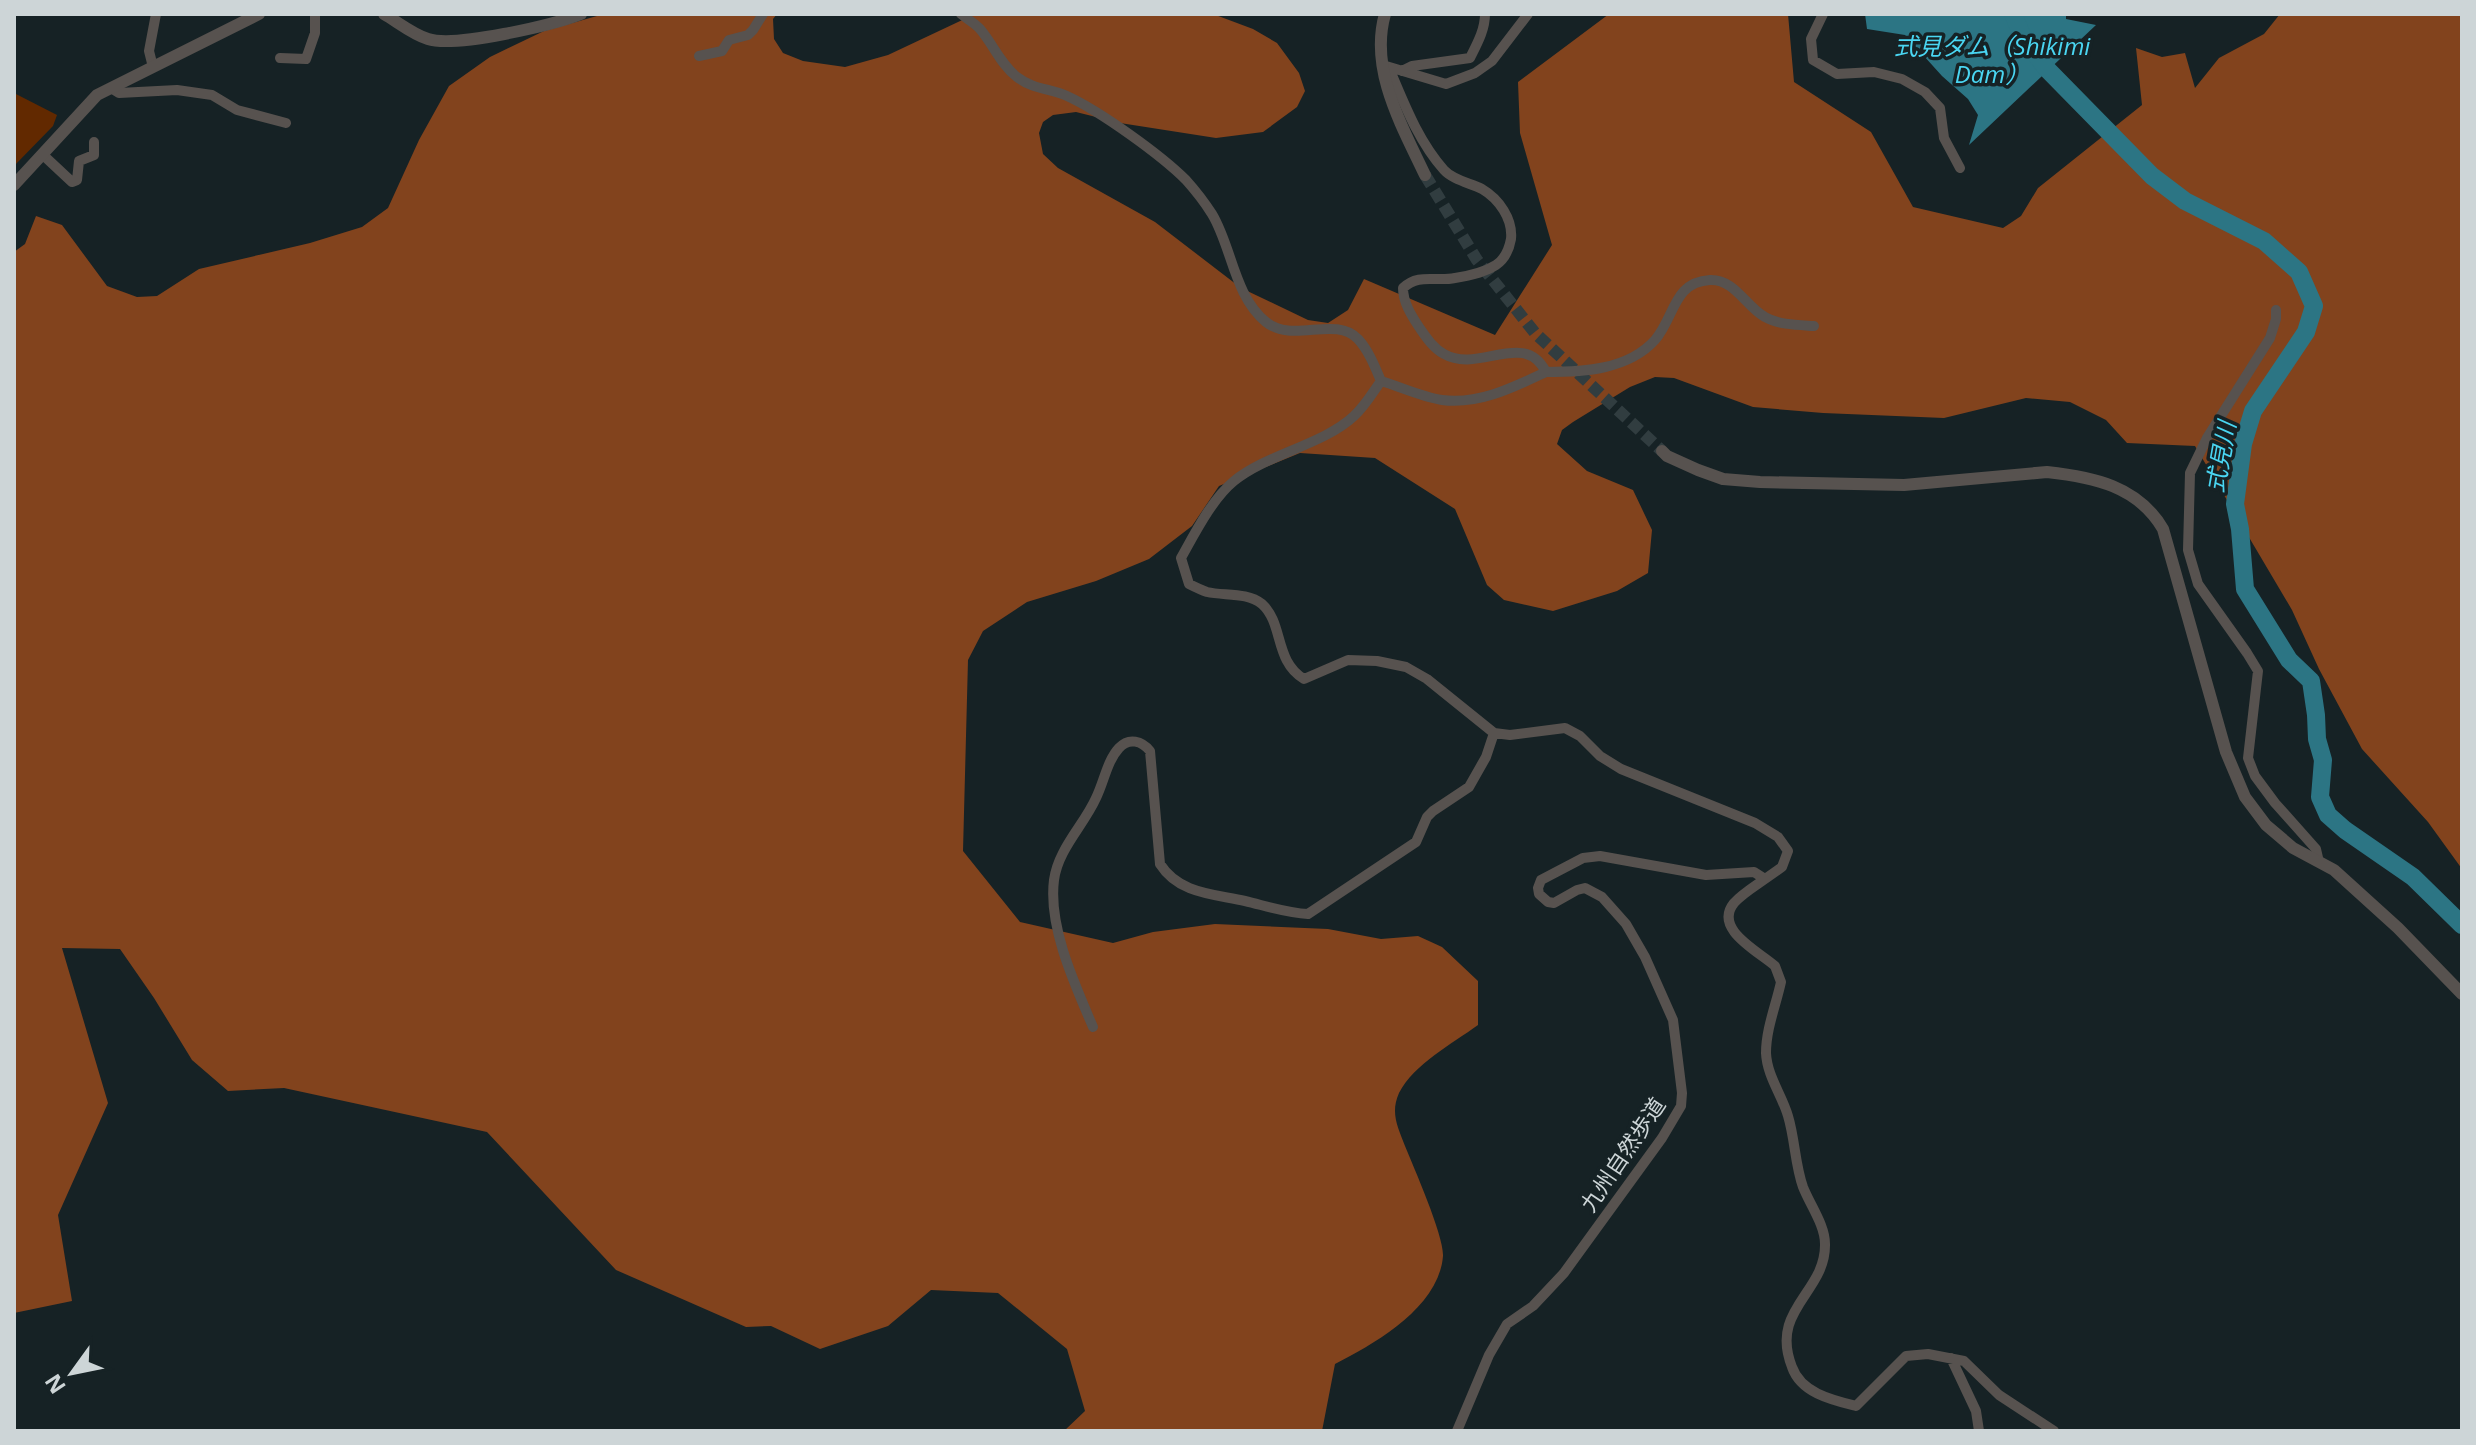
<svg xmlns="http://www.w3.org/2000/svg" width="2476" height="1445" font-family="'Open Sans','Noto Sans JP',sans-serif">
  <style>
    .green { fill: #622900 }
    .forest { fill: #82431d }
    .water { fill: #2c7584 }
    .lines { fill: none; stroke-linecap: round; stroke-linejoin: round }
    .river { stroke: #2c7584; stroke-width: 18 }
    .tertiary-tunnel { stroke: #313d40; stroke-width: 12; stroke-dasharray: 12 6; stroke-linecap: butt }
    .minor { stroke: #57524f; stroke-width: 10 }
    .tertiary { stroke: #57524f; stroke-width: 12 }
    .labels { text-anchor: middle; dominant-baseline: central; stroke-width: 7; stroke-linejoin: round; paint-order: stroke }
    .street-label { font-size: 22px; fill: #cdd5d7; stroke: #162225 }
    .water-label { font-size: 24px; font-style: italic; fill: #4ad6f2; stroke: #162225 }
  </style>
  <rect width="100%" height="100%" fill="#162225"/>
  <path class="green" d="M14 93 57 115 53 126 14 166Z"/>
  <path class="forest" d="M604 14H777L773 19 774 39 783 53 803 61 845 67 888 55 975 14H1213L1253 29 1277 43 1299 73 1305 91 1297 107 1263 132 1216 138 1120 123 1076 112 1053 115 1043 122 1039 133 1043 154 1058 168 1155 222 1241 288 1308 320 1328 323 1348 310 1364 279 1495 335 1552 245 1520 133 1518 82 1609 14H1788L1794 82 1871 132 1913 207 2003 228 2021 216 2038 188 2142 105 2136 48 2162 57 2185 53 2195 88 2219 58 2264 34 2280 14H2462V869L2428 822 2362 749 2319 669 2292 610 2195 446 2127 443 2106 420 2070 402 2026 398 1944 418 1823 413 1753 407 1674 378 1655 377 1630 387 1573 422 1562 430 1557 444 1587 471 1633 490 1652 530 1648 573 1617 591 1553 611 1504 600 1487 585 1455 509 1375 458 1300 453 1219 486 1192 526 1149 559 1096 581 1027 602 983 631 968 660 963 851 1020 922 1113 943 1153 932 1215 924 1328 929 1381 939 1418 936 1442 947 1478 981V1025C1452 1044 1414 1064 1399 1093 1390 1113 1398 1127 1405 1146 1414 1168 1444 1236 1443 1256 1439 1307 1376 1343 1335 1364L1322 1431H1064L1085 1411 1067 1349 998 1293 931 1290 888 1326 820 1349 771 1326 746 1327 616 1270 487 1132 284 1088 228 1091 192 1060 154 998 120 949 62 948 108 1103 58 1215 72 1301 14 1313V252L25 244 36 216 62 225 107 286 137 297 157 296 199 269 310 243 362 227 388 208 419 140 449 86 490 57 544 31Z"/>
  <path class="water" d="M1865 14H2066V19L2096 25 1969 145 1978 115 1968 99 1942 76 1905 35 1867 29Z"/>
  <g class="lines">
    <path class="river" d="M2013 14 2022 35 2046 68 2152 176 2185 201 2264 241 2299 272 2314 306 2306 332 2253 411 2243 444 2235 504 2240 529 2245 589 2289 660 2311 681 2316 715 2317 739 2323 760 2320 797 2328 815 2345 830 2413 877 2462 925"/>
    <path class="tertiary-tunnel" d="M1425 175 1477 260 1535 333 1662 451"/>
    <path class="minor" d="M961 14C967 19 975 23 980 29 993 44 1001 65 1017 77 1034 90 1049 88 1067 96 1100 111 1161 155 1186 180 1195 190 1205 203 1212 214 1232 247 1234 296 1266 322 1293 344 1335 315 1358 339 1369 351 1375 367 1381 381
      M1823 14 1811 39 1813 60 1837 74 1874 72 1902 79 1925 92 1940 108 1944 138 1960 168
      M699 56 722 51 729 40 748 35 753 30 763 14
      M280 58 306 59 315 33V14
      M1386 66 1446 84 1475 73 1492 61 1528 14
      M153 67 149 51 156 14
      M1402 71 1412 66 1470 58C1477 44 1485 30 1485 14
      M111 88 119 93 177 90 212 95 237 110 286 123
      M42 154 72 182 77 180 79 161 94 155V142
      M2276 310V319L2270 338 2207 438 2190 473 2188 550 2198 584 2247 653 2258 671 2248 758 2255 776 2275 803 2316 849 2319 862
      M1546 372C1583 372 1628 370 1655 340 1675 317 1673 282 1710 280 1735 279 1746 307 1765 317 1779 325 1798 325 1814 326
      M1381 381C1373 392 1365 406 1354 416 1323 445 1267 454 1234 481 1212 499 1195 533 1181 558L1189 584C1195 587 1201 590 1207 592 1224 596 1247 592 1262 604 1284 624 1274 661 1304 679L1348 660 1377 661 1406 667 1427 679 1494 733 1510 735 1565 728 1580 736 1600 756 1621 769 1755 823 1778 837 1788 851 1782 867 1765 879 1754 872 1706 875 1600 856 1583 858 1541 880 1538 888 1539 894 1548 902 1554 903 1577 890 1585 888 1602 897 1626 924 1645 957 1673 1020 1682 1093 1681 1106 1662 1138 1564 1273 1533 1306 1507 1324 1489 1355 1457 1431
      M1381 381C1401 387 1422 397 1442 400 1479 405 1514 387 1546 372 1524 329 1479 374 1444 354 1433 348 1426 337 1419 327 1411 315 1403 302 1403 288 1419 273 1435 282 1455 278 1468 276 1485 272 1496 265 1505 259 1509 250 1511 239 1513 219 1499 199 1482 189 1470 183 1453 180 1444 170 1418 141 1404 103 1389 68
      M1765 879C1755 886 1742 894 1734 903 1713 929 1758 951 1775 966L1781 982C1776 1005 1766 1029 1766 1053 1767 1076 1782 1095 1788 1116 1795 1139 1795 1165 1803 1187 1810 1205 1825 1225 1825 1244 1826 1293 1769 1309 1792 1367 1801 1393 1832 1400 1856 1406L1906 1356 1928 1354 1964 1361 1999 1395 2054 1431
      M1093 1027C1075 985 1048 927 1054 880 1058 849 1084 825 1096 798 1104 782 1107 761 1119 748 1129 737 1142 741 1150 751L1160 864C1179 894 1214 894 1245 901 1266 906 1287 913 1308 914L1416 842 1427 817 1433 811 1469 787 1486 757 1494 733
      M1951 1358 1976 1411 1979 1431"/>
    <path class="tertiary" d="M384 14C398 22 412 34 428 39 455 48 553 25 581 14
      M1385 14C1369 70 1402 126 1425 175
      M14 185 97 95 259 14
      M1662 451 1667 456 1698 470 1723 479 1760 482 1904 485 2047 472C2093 477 2138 486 2163 529L2226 752 2245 797 2266 825 2293 848 2334 870 2398 928 2462 994"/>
  </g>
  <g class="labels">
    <g class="street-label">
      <text transform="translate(1622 1154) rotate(-56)">九州自然歩道</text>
    </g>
    <g class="water-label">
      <text x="1992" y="45">式見ダム（Shikimi<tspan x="1992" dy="28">Dam）</tspan></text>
      <text transform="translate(2220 457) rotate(-80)">式見川</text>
    </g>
  </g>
  <rect width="2476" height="1445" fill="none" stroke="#cdd5d7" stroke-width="32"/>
  <g transform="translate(72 1373) rotate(237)" stroke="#162225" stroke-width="6" paint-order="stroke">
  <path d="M0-6L14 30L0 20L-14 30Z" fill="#cdd5d7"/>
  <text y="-12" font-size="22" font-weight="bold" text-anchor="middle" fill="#cdd5d7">N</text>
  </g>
</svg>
